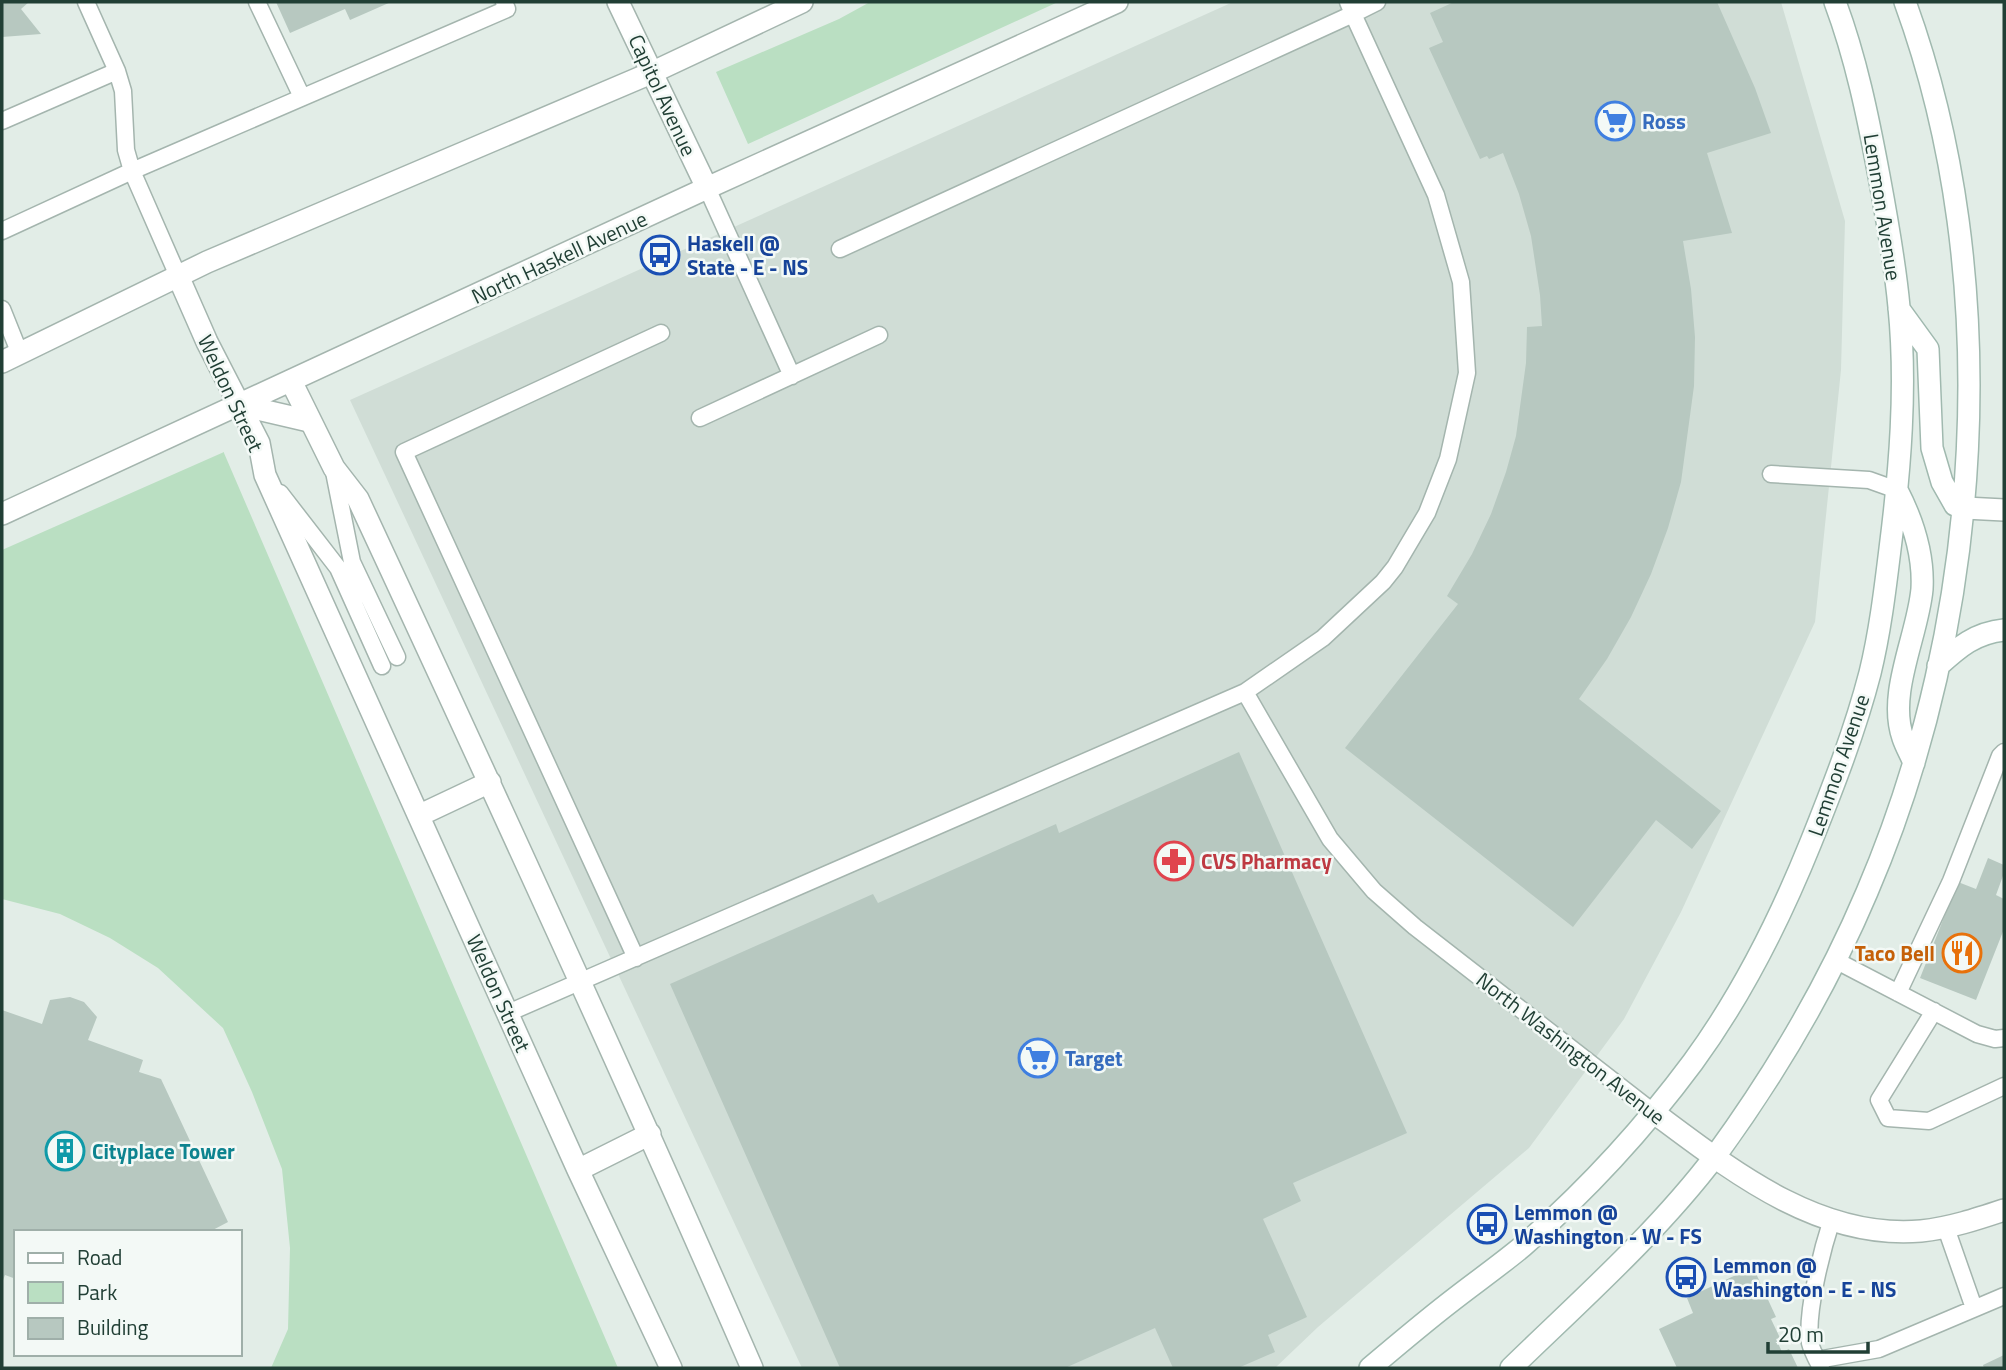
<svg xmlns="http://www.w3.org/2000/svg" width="2006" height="1370" font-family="'Titillium Web',sans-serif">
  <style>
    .built { fill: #d0ddd6 }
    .green { fill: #badfc2 }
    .building { fill: #b7c8c0 }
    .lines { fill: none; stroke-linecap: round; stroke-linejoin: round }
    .service-casing { stroke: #a4b5ae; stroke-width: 19 }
    .minor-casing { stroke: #a4b5ae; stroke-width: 24 }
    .tertiary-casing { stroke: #a4b5ae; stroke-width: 24 }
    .secondary-casing { stroke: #a0b9af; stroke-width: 24 }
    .service { stroke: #fff; stroke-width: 16 }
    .minor { stroke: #fff; stroke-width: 21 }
    .tertiary { stroke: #fff; stroke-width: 21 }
    .secondary { stroke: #fff; stroke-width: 21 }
    .labels { text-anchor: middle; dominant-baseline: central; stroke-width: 5; stroke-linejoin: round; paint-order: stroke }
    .street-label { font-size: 21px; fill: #213f35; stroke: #f3f9f6 }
    .shop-label { font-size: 21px; font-weight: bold; fill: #366cbe; stroke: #f3f9f6; text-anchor: start }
    .transit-label { font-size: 21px; font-weight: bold; fill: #164399; stroke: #f3f9f6; text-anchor: start }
    .health-label { font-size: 21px; font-weight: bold; fill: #be3a42; stroke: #f3f9f6; text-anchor: start }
    .food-label { font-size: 21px; font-weight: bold; fill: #c56008; stroke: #f3f9f6; text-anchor: end }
    .culture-label { font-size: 21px; font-weight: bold; fill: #0d838f; stroke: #f3f9f6; text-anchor: start }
  </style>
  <rect width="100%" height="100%" fill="#e2ede7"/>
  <path class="built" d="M1233 2H1781L1845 221 1841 370 1815 622 1681 912 1624 1019 1529 1148 1318 1327 1275 1368H802L350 400Z"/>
  <path class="green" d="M870 2H1058L748 144 716 72 839 19Z
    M224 452V453L618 1368H271L288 1329 290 1248 282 1169 252 1092 223 1028 158 968 110 938 60 914 2 899V550Z"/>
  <path class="building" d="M2 2H29L21 9 41 34 2 37Z
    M276 2H391L350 20 345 9 290 33Z
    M1454 2H1717L1755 88 1771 133 1707 153 1732 233 1683 241 1691 289 1695 337 1694 386 1681 482 1668 528 1651 574 1631 617 1607 659 1579 699 1721 811 1692 849 1656 820 1573 927 1345 748 1458 604 1447 596 1472 554 1491 514 1506 472 1516 436 1526 363 1527 327 1542 326 1540 295 1531 236 1519 194 1503 153 1489 159 1487 156 1480 159 1429 48 1443 42 1430 13Z
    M1239 752 1407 1133 1293 1183 1301 1201 1263 1219 1307 1317 1268 1335 1275 1352 1238 1368H1173L1155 1328 1065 1368H840L670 984 873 894 878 903 1056 824 1059 833Z
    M1988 858 2004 865V873L1996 895 2004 899V929L1976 1000 1920 978 1958 882 1976 889Z
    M70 997 84 1002 97 1017 88 1040 143 1060 139 1072 161 1079 228 1222 209 1232H16V1279L5 1275 2 1283V1010L42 1024 50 1000Z
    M1753 1267 1776 1317 1771 1319 1780 1338 1776 1339 1782 1352 1789 1349 1798 1368H1677L1659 1329 1693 1313 1687 1298Z
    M2004 1355V1368H1984L1983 1365Z"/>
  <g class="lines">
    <defs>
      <path id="service" d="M86 2 117 71 123 91 126 150 132 171 178 276
        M257 2 302 97
        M2 121 117 71
        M707 188 792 376
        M2 231 132 171 507 9 504 2
        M840 249 1353 14 1348 2
        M2 309 20 354
        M700 418 879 335
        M334 472 352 562 397 657
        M1771 474 1869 480 1897 490
        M280 493 338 568 382 666
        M1245 692 1330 839 1374 891 1415 927 1653 1112
        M636 958 404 452 661 333
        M1835 960 1977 1034 1995 1039 2004 1038
        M1898 993 1951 881 2000 756 2004 752
        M1934 1011 1879 1100 1888 1118 1929 1121 2004 1086
        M508 1013 1245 692 1323 638 1383 582 1395 567 1427 513 1448 459 1467 373 1461 282 1436 195 1353 14 1377 2
        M1946 1228 1974 1308
        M1817 1360 1879 1349 2004 1296
        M1821 1368C1817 1360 1812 1351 1810 1343 1806 1311 1822 1250 1832 1219"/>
      <path id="minor" d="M618 2 707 188
        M178 276 207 342 259 443 265 475 578 1170 671 1368
        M291 381 334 468 358 499C492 787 625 1076 752 1368
        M1965 508 2004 510
        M420 815 490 782
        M578 1170 650 1134"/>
      <path id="tertiary" d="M2 362 207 262 651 73 802 2
        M240 405 309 421
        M2 514 707 188 1117 2
        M1653 1112C1731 1170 1818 1240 1921 1231 1950 1228 1977 1219 2004 1210"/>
      <path id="secondary" d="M1899 309 1928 349 1932 448 1942 482 1955 505 1965 508
        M1897 490C1913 521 1924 553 1922 589 1918 635 1887 693 1903 738 1906 747 1911 755 1914 763
        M1938 666C1959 647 1975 633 2004 630
        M1370 1368C1396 1346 1422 1324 1449 1303 1473 1284 1499 1266 1523 1246 1585 1192 1644 1128 1693 1062 1742 995 1780 919 1811 842 1833 787 1855 731 1870 673 1880 632 1885 590 1890 549 1900 470 1907 387 1899 307 1895 263 1887 219 1879 176 1868 117 1856 58 1835 2
        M1511 1368C1581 1300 1657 1233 1716 1155 1775 1074 1828 984 1867 892 1983 622 2006 279 1905 2"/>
    </defs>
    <use href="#service" class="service-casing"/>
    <use href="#minor" class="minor-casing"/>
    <use href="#tertiary" class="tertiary-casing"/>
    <use href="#secondary" class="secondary-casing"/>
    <use href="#service" class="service"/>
    <use href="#minor" class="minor"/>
    <use href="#tertiary" class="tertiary"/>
    <use href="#secondary" class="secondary"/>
  </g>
  <defs>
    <symbol id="supermarket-ring" viewBox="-11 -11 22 22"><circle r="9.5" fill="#f3f9f6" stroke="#3f7fe0" stroke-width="1.5"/><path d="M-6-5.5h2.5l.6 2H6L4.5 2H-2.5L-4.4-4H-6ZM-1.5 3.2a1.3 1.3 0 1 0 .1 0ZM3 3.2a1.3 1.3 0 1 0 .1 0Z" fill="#3f7fe0"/></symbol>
    <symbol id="bus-ring" viewBox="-11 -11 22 22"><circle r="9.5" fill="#f3f9f6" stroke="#1a4fb4" stroke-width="1.5"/><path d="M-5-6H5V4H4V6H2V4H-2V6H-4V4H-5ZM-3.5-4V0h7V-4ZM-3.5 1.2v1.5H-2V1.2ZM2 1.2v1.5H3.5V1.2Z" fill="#1a4fb4"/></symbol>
    <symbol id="pharmacy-ring" viewBox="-11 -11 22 22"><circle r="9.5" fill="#f3f9f6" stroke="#e0444e" stroke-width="1.5"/><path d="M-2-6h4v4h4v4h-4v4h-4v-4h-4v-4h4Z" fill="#e0444e"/></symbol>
    <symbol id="restaurant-ring" viewBox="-11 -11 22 22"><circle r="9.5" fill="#f3f9f6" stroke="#e8710a" stroke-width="1.5"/><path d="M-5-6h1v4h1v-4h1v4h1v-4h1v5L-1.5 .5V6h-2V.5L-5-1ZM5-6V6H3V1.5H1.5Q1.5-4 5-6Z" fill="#e8710a"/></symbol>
    <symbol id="building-ring" viewBox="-11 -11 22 22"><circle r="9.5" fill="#f3f9f6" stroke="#0f9aa8" stroke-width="1.5"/><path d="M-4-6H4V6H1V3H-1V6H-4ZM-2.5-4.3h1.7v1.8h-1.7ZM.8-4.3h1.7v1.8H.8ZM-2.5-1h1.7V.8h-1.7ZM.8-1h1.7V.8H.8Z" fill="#0f9aa8"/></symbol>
  </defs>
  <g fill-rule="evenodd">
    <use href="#supermarket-ring" x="1593" y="99" width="44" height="44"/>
    <use href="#bus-ring" x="638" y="233" width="44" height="44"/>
    <use href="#pharmacy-ring" x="1152" y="839" width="44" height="44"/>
    <use href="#restaurant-ring" x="1940" y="931" width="44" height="44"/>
    <use href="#supermarket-ring" x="1016" y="1036" width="44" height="44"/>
    <use href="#building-ring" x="43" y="1129" width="44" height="44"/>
    <use href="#bus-ring" x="1465" y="1202" width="44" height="44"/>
    <use href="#bus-ring" x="1664" y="1255" width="44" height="44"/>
  </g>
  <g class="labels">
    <g class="street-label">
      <text transform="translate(663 95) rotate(65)">Capitol Avenue</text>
      <text transform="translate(1883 207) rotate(81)">Lemmon Avenue</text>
      <text transform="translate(559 257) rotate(-25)">North Haskell Avenue</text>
      <text transform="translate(231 393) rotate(65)">Weldon Street</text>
      <text transform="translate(1838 765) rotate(-71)">Lemmon Avenue</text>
      <text transform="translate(499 993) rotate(66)">Weldon Street</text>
      <text transform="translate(1571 1048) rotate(38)">North Washington Avenue</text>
    </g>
    <g class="shop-label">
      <text x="1642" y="121">Ross</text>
      <text x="1065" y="1058">Target</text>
    </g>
    <g class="transit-label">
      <text x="687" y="243">Haskell @<tspan x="687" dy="24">State - E - NS</tspan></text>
      <text x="1514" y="1212">Lemmon @<tspan x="1514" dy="24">Washington - W - FS</tspan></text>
      <text x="1713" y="1265">Lemmon @<tspan x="1713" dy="24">Washington - E - NS</tspan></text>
    </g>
    <g class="health-label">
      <text x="1201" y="861">CVS Pharmacy</text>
    </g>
    <g class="food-label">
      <text x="1935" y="953">Taco Bell</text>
    </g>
    <g class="culture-label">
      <text x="92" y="1151">Cityplace Tower</text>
    </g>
  </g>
  <rect width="2006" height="1370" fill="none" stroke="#213f35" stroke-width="7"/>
  <rect x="14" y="1230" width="228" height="126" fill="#f3f9f6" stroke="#9fafa9" stroke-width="2"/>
  <rect x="28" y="1253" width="35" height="10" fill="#ffffff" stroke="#9fafa9" stroke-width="2"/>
  <text x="77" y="1265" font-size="21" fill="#213f35">Road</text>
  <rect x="28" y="1282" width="35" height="21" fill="#badfc2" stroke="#9fafa9" stroke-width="2"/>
  <text x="77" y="1300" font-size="21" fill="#213f35">Park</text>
  <rect x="28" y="1318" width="35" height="21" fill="#b7c8c0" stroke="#9fafa9" stroke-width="2"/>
  <text x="77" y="1335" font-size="21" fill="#213f35">Building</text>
  <path d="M1768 1342v10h100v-10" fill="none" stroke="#213f35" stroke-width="3.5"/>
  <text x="1778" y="1342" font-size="21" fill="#213f35" stroke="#f3f9f6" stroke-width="5" paint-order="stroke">20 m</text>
</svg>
